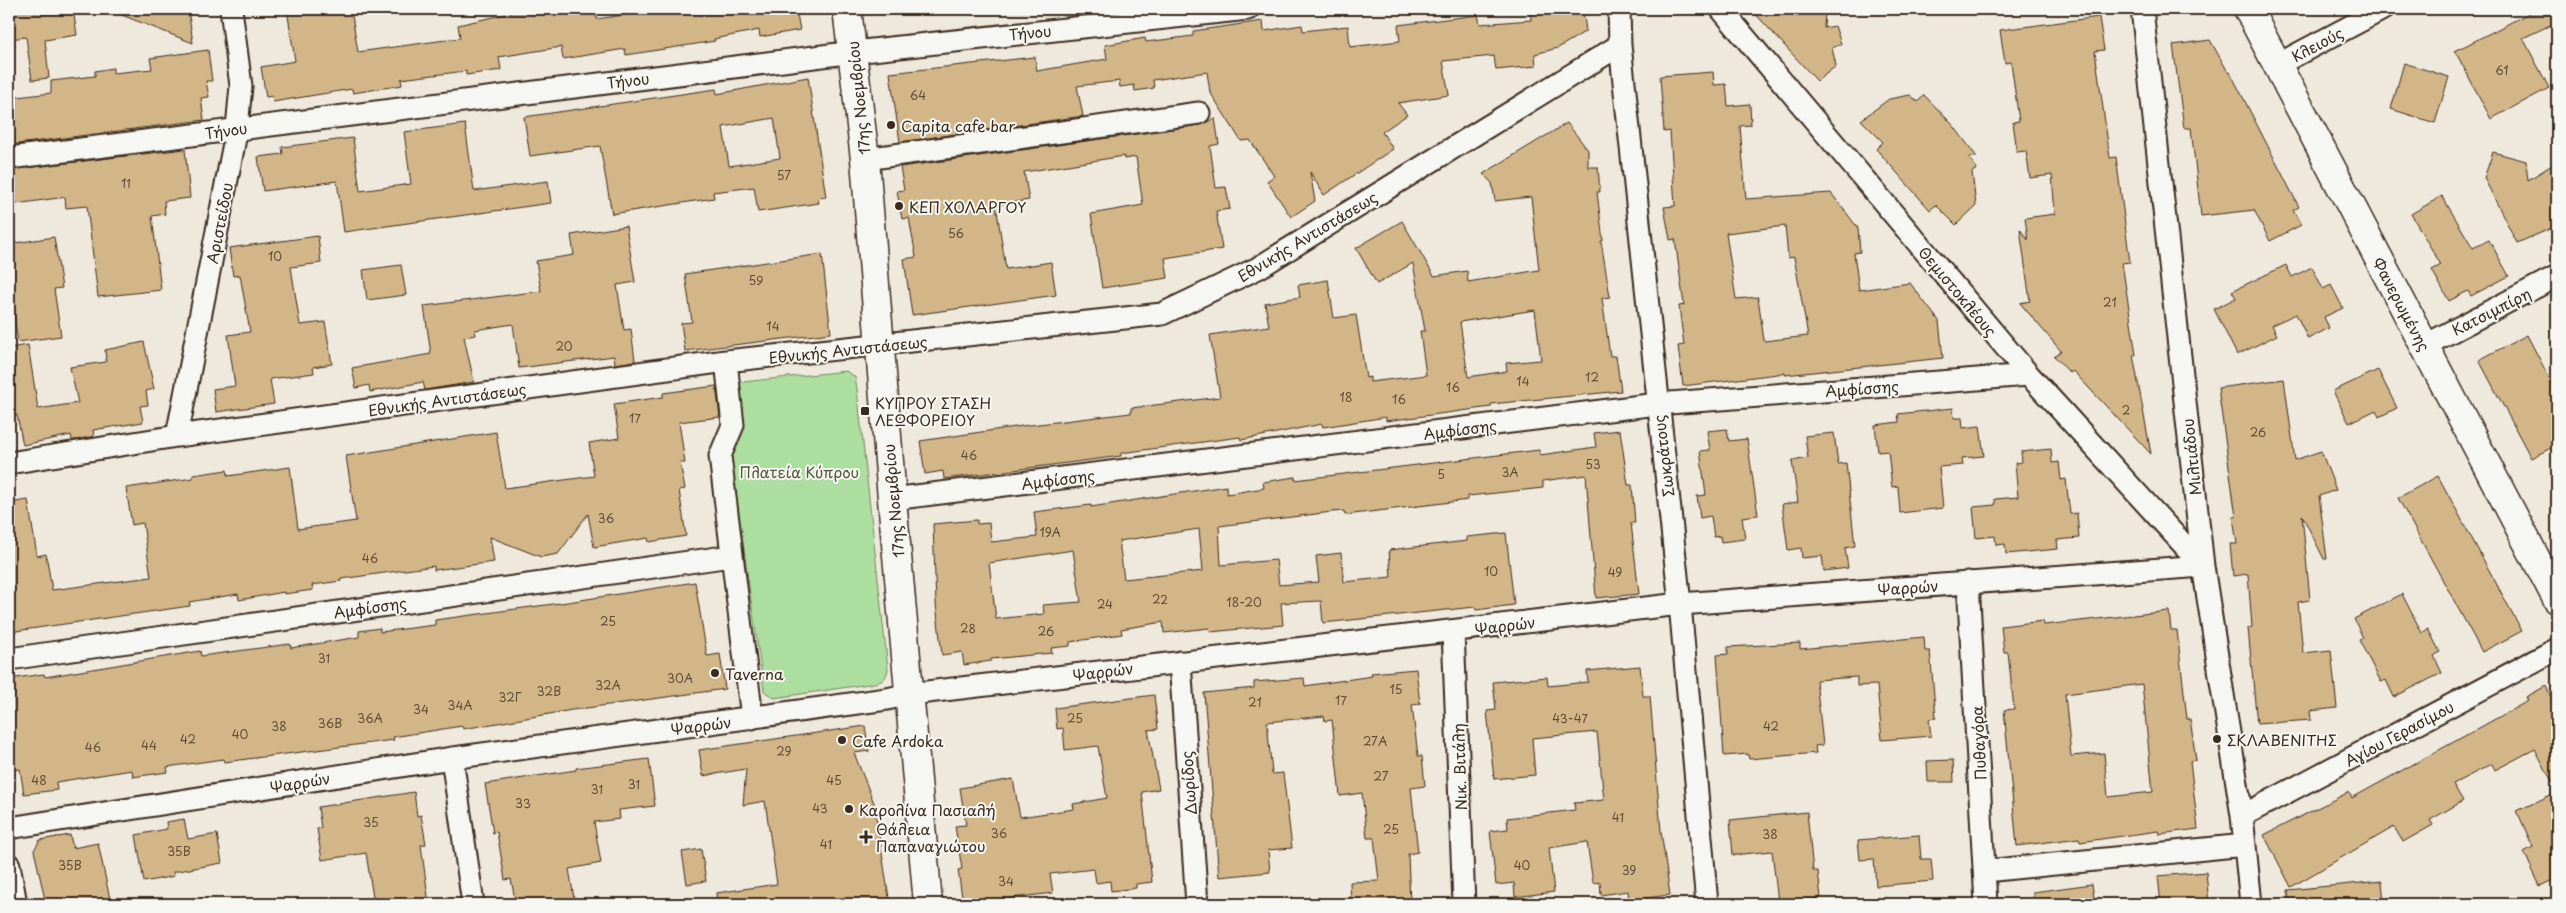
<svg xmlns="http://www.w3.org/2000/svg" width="2566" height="913" font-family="'Playpen Sans',sans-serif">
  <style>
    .park { fill: #acde9f; stroke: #74845e }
    .building { fill: #d3b687; stroke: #3b2a1e; fill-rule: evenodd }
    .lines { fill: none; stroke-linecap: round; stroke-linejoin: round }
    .street-casing { stroke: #3b2a1e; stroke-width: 25 }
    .secondary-casing { stroke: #3b2a1e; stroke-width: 31 }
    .street { stroke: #f6f6f2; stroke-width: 21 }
    .secondary { stroke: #f6f6f2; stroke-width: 28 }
    .poi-dot { fill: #3b2a1e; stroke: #f6f6f2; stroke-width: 2 }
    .labels { text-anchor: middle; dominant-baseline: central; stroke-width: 4; stroke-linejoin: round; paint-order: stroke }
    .number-label { font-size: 12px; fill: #614d38 }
    .street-label { font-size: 15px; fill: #3b2a1e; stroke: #f6f6f2 }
    .poi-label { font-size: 15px; fill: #3b2a1e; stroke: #f6f6f2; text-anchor: start }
    .park-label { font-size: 15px; fill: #57573e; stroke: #f6f6f2 }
  </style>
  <rect width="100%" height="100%" fill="#efe9dd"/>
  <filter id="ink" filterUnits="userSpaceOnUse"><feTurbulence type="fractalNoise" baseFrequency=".02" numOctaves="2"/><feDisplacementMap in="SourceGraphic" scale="10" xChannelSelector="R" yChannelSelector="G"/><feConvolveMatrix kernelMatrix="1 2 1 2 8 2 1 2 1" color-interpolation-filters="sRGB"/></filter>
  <g filter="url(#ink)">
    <path class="park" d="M846 371 855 377 857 389 888 669C886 681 881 682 869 684L774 698 764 691 730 452 733 383Z"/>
    <path class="building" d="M9 9H73L77 35 45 40 49 78 32 80 26 37 9 39Z
      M110 9H188L193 43 109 10Z
      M287 9H351L358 52 460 38 458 25 511 13 510 9H552L553 13 586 9 587 13 595 12 597 19 663 9H796L800 30 760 37 759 30 714 39 715 41 626 55 625 49 563 59 561 47 499 57 501 70 466 75V71L401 79 402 85 353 93 352 89 273 102 272 96 266 97 261 67 295 61Z
      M1530 9H1583L1586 31 1558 48 1535 54 1536 66 1496 70 1494 56 1443 61 1449 95 1398 103 1407 115 1382 132 1393 149 1324 195 1310 172 1315 201 1291 217 1267 181 1274 176 1250 140 1241 141 1210 92 1207 72 1153 80 1154 88 1135 91 1134 85 1120 87 1119 81 1077 86 1083 116 900 142 890 73 1035 57 1037 71 1107 59 1105 45 1145 38 1146 42 1193 36V31L1263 21 1264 31 1302 25 1303 31 1348 26 1350 47 1400 41 1398 25 1478 15 1480 24 1531 20Z
      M1751 9H1825L1824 28 1835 26 1841 44 1832 48 1836 66 1817 81Z
      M2537 9H2557V22L2523 38 2549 88 2491 119 2455 51Z
      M2099 17 2104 50 2095 51 2110 158 2116 157 2130 262 2122 263 2136 355H2133L2151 454 2073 371 2070 373 2054 356 2061 351 2020 303 2030 301 2020 229 2028 240 2025 218 2055 214 2052 175 2030 178 2026 151 2017 152 2013 122 2019 121 2011 62 2005 63 2000 30Z
      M2210 40 2228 72H2230L2299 207 2293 210 2301 225 2270 241 2254 210 2201 216 2191 128H2184L2173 45Z
      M208 50 212 81H206L209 97 201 98 204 120 9 145V98L51 93V81L95 76V71L113 68V73L152 69 150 58Z
      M2404 63 2449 77 2435 123 2391 109Z
      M1713 72 1714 85 1726 84 1728 106 1750 104 1751 125 1740 126 1746 199 1831 193 1858 228 1860 252 1854 253 1859 290 1910 283 1939 321 1943 358 1785 375V373L1683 386 1678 346 1684 345 1679 306 1684 305 1675 239 1670 240 1664 207 1675 206 1670 131 1664 132 1660 76ZM1785 226 1788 258 1794 257 1808 336 1764 341 1758 297 1736 299 1726 233Z
      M808 77 826 197 818 198 819 203 758 212 754 187 713 192 714 198 612 214 600 146 530 156 524 117 716 89 717 94ZM774 118 780 158 729 166 723 127Z
      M1910 95 1918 102 1924 95 1953 125 1977 157H1969L1977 169 1972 172 1976 206 1956 225 1936 205 1930 210 1876 149 1883 142 1861 120 1889 99Z
      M1215 118 1219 144 1210 146 1216 188 1226 187 1230 209 1216 211 1222 249 1165 258 1168 278 1102 288 1091 214 1143 205 1136 157 1124 159V156L1024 172 1029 200 996 205 1006 269 1051 262 1056 295 912 315 904 259 916 257 909 218 902 219 897 191 904 190 900 167 1201 125Z
      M1567 123 1588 150V167H1598L1600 192H1597L1603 241H1601L1610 297 1602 298 1610 356H1616L1621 391 1491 404V407L1386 421V417L1323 427 1322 424 1241 440 1240 437 1121 453V456L944 479 943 471 925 474 920 441 1022 426 1131 413V408L1220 397 1210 335 1269 326 1265 303 1300 297 1298 285 1328 280 1334 318 1356 315 1366 378 1370 377V382L1426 375 1420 331H1425L1413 263 1377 284 1356 248 1402 221 1434 276 1467 271 1468 282 1539 270 1531 197 1495 201 1492 183 1483 174ZM1535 310 1541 360 1506 363 1507 371 1468 377 1460 322Z
      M465 124 474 191 548 181 551 203 344 232 337 181 263 191 258 157 283 154 282 147 353 138 360 191 411 184 404 132Z
      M185 149 190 198 164 201 165 214 152 216 161 290 98 297 87 206 66 208 65 197 9 205V170Z
      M2493 152 2526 161 2528 180 2557 162V226L2517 243 2484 178Z
      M2442 196 2473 248 2489 240 2509 276 2471 296 2468 291 2449 301 2432 270 2441 265 2411 214Z
      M626 226 635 282 617 285 624 330 631 329 635 361 615 364 614 356 519 368 513 324 475 330 476 335 464 337 474 382 425 390 423 382 370 392 369 385 356 388 352 368 431 354 424 306 541 291 536 261 574 255 571 235Z
      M318 236 321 263 291 267 300 325 325 322 332 364 313 367 314 373 270 379 274 404 216 412 213 389 235 386 228 335 250 332 240 275 233 276 229 248Z
      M54 237 62 288 54 289 61 336 18 342 11 296H9V244Z
      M822 254 831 333 685 351 681 323 692 322 685 274Z
      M401 265 406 295 367 300 363 270Z
      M2286 265 2292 277 2312 267 2323 289 2331 285 2343 308 2324 317 2329 328 2308 339 2296 314 2272 325 2277 335 2237 355 2214 309 2236 298 2232 291Z
      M2527 335 2557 393V445L2531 458 2479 360Z
      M144 342 154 389 146 391 148 405 140 406 143 422 93 430 94 436 76 440H72L71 435 23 445 17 415 9 416V348L28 345 38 409 78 403 70 367 106 362 105 350Z
      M2378 370 2397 408 2379 417 2376 410 2349 423 2333 391Z
      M2284 379 2295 460 2321 451 2336 490 2319 496 2327 559H2324L2302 515 2310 600 2298 602 2303 653 2331 650 2337 708 2310 711 2311 720 2257 724 2248 628 2252 627 2248 574 2233 576 2230 544H2237L2233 517H2236L2218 388Z
      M716 386 720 417 679 422 685 463H680L685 489 679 490 686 536 649 542 648 538 594 547 588 514 558 554 541 557 490 537 494 562 434 570V566L341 579V581L312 585 313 590 284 594V592L239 600 238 594 189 602 190 606 9 632V503L28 500 37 556 46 554 52 590 151 577 143 523 132 525 126 488 193 478V475L227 470 228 476 290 467 298 529 356 521 346 456 496 432 505 488 594 476 589 443 619 438 614 404 663 397V393Z
      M1953 408 1954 418H1962L1963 428 1980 426 1984 456 1962 458 1963 465 1939 467 1943 508 1900 513 1898 486 1892 487 1888 451 1878 452 1875 425 1899 422 1898 414Z
      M1727 429 1729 441 1747 439 1758 515 1742 517 1745 539 1721 542 1720 536 1714 537 1711 516 1700 518 1697 496 1706 495 1700 451 1710 450 1707 431Z
      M1620 430 1628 485H1632L1635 523H1631L1639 594 1596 598 1586 475 1543 481V488L1468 496V500L1345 515 1344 511 1332 512 1219 526 1221 565 1276 560 1279 585 1319 582 1316 556 1341 553 1344 582 1391 577 1389 550 1467 541V537L1506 533 1514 605 1476 610 1475 607 1323 623 1321 601 1281 603 1283 625 1210 632 1209 628 1164 633 1163 622 1121 629 1122 634 1070 642V646L1051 648 1052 653 991 659V661L964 665 962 652 942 655 936 604 933 524 977 520V524L989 523 991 542 1037 537 1034 512 1091 505V507L1226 486 1227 494 1264 488 1263 482 1295 477V480L1539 450 1540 455 1596 447 1594 433ZM1199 529 1203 571 1124 579 1119 541ZM1073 550 1081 602 1043 605 1044 614 996 619 989 563Z
      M1834 433 1838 464 1846 463 1855 546 1845 548 1848 568 1824 571 1822 556 1802 558 1801 548 1788 550 1782 504 1798 502 1792 461 1808 458 1805 436Z
      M2051 449 2052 463 2059 462 2061 480 2066 479 2070 514 2077 513 2079 538 2057 540 2058 549 2006 554 2005 544 1996 545 1995 536 1976 538 1973 507 1995 505V499L2018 497 2015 463 2022 462 2021 452Z
      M2438 476 2522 631 2482 652 2398 498Z
      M695 582 707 656 720 654 725 689 572 710 463 729 462 726 443 729 393 737 394 740 224 762 223 759 167 767 168 772 133 777 132 770 56 782 57 790 24 794 20 769 13 770 9 744V679L44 674 45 677 200 651 201 656 290 644 291 648 359 637V631L380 628V632L435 625V620L568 602Z
      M2402 594 2422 633 2428 629 2440 652 2434 656 2442 673 2394 697 2386 680 2381 682 2359 640 2363 638 2354 619Z
      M2169 611 2171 630H2177L2187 719H2190L2196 760 2190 761 2198 829 2159 834 2158 831 2080 842 2079 838 2017 846 2004 710 2014 709 2008 652H2004L2001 626 2043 621 2044 625ZM2142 684 2153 792 2108 797 2104 753 2071 756 2065 694Z
      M1924 637 1925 651H1930L1936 718 1929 719 1931 736 1882 740 1877 685 1857 686V677L1816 680 1823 745 1815 746 1816 753 1749 759 1748 754 1724 756 1717 655 1728 654V647L1800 643V649Z
      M1640 666 1643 696H1650L1661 831 1670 895 1629 900 1628 891 1601 895 1600 882 1593 883 1587 842 1549 848 1554 892 1515 897 1514 883 1496 885 1490 831 1508 829 1507 818 1575 810 1574 803 1604 800 1597 732 1532 738 1535 775 1494 779 1487 711 1496 710 1493 682 1547 677 1548 686 1588 682 1587 671Z
      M1416 669 1420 704 1412 705 1418 756H1422L1425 786 1411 788 1418 852 1408 854 1410 904H1351L1350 882 1379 881 1374 838H1367L1362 793 1340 796 1332 720 1325 721 1324 716 1267 722 1272 774 1283 773 1292 848 1268 850 1270 872 1219 877 1204 693 1254 688V682L1304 678 1305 686 1372 676 1371 673Z
      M2546 686 2551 697 2557 694V791L2535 749 2495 770 2492 764 2453 784 2463 801 2430 820 2433 825 2403 842 2394 827 2291 887 2264 835 2349 792 2352 798 2528 701 2526 697Z
      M1154 695 1158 729 1148 730 1159 789 1142 792 1152 882 1136 884V888L1111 891 1110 881 1096 883 1094 869 1050 874 1053 893 963 904 958 870 962 869 955 826 966 825 960 788 1013 779 1020 817 1074 809 1073 804 1107 798 1098 746 1065 750 1063 728 1057 729 1055 708Z
      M865 726 869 751 854 753 874 803 890 904H717L716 893 777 884 765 801 743 805 746 769 703 776 699 750Z
      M649 759 655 806 619 810 620 819 594 822 601 863 569 869 575 904H516L511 879 505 880 497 832 493 833 485 784 576 770V768Z
      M1953 760 1954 782H1928L1927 761Z
      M414 792 417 816 421 815 426 844 421 845 429 904H374L366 853 322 860 317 829 321 828 318 807Z
      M2557 792V878L2540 886 2524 852 2533 847 2517 811Z
      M1807 812 1813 871H1818L1821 898 1778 902 1772 851 1733 855 1730 820Z
      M184 819 188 839 217 834 222 863 173 872 174 876 144 882 136 835 167 829 166 822Z
      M70 835 73 848 98 843 111 904H46L34 850 40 840Z
      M1919 835 1921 859H1931L1933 881 1876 886 1874 859 1860 860 1858 840Z
      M701 849 706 881 687 884 682 852Z
      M2206 872 2209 904H2161L2158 876Z
      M2382 881 2384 904H2289L2288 890Z
      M2092 884 2095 904H2033V892Z"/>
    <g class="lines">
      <defs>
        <path id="street" d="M1619 9 1620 45 1680 604 1707 904
          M1721 9 2029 375 2203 566
          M2142 9 2203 566 2242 816 2251 904
          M2277 65 2383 9
          M9 158 854 52 1248 9
          M865 159 1199 113
          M2424 346 2557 276
          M726 361 733 425 720 456 752 718
          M177 436 237 128 241 86 231 9
          M9 463 177 436 726 361 1162 314 1258 268 1620 45
          M892 499 1657 404 2029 375
          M1968 582 1986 904
          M1453 631 1464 904
          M9 659 731 556
          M1180 662 1197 904
          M452 758 473 904
          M2242 816 2557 649
          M9 828 452 758 887 699 910 694 1680 604 2203 566
          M9 865 16 904
          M1985 871 2245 845"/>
        <path id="secondary" d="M847 9 865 159 892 499 928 904
          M2248 9 2557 599"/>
      </defs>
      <use href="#street" class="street-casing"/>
      <use href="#secondary" class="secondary-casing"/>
      <use href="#street" class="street"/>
      <use href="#secondary" class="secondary"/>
    </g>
  </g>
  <g class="poi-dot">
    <circle cx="891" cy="125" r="5"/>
    <circle cx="899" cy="206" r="5"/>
    <rect x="860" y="406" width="10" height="10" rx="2.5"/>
    <circle cx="715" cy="673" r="5"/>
    <circle cx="2217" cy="739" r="5"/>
    <circle cx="842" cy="740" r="5"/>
    <circle cx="849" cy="809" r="5"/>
    <path d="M863.5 829.5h5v5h5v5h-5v5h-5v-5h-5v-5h5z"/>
  </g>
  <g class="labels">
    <g class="number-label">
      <text x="2502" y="70">61</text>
      <text x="918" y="95">64</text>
      <text x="784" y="175">57</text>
      <text x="126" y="183">11</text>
      <text x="956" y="233">56</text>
      <text x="275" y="256">10</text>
      <text x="756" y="280">59</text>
      <text x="2110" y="302">21</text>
      <text x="773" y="326">14</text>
      <text x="564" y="346">20</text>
      <text x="1592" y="377">12</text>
      <text x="1523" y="381">14</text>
      <text x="1453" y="387">16</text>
      <text x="1346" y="397">18</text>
      <text x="1399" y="399">16</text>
      <text x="2126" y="410">2</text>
      <text x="635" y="418">17</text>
      <text x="2258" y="432">26</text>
      <text x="969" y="455">46</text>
      <text x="1593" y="464">53</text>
      <text x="1510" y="472">3Α</text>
      <text x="1441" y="474">5</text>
      <text x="606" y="518">36</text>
      <text x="1050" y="532">19Α</text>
      <text x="370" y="558">46</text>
      <text x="1491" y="571">10</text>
      <text x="1615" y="572">49</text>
      <text x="1160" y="599">22</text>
      <text x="1244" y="602">18-20</text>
      <text x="1105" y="604">24</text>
      <text x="608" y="621">25</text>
      <text x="968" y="628">28</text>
      <text x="1046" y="631">26</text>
      <text x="324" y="658">31</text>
      <text x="680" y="678">30Α</text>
      <text x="608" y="685">32Α</text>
      <text x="1396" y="689">15</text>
      <text x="549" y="691">32Β</text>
      <text x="510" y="697">32Γ</text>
      <text x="1341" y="700">17</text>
      <text x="1255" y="702">21</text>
      <text x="460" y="705">34Α</text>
      <text x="421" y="709">34</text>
      <text x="370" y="718">36Α</text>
      <text x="1075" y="718">25</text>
      <text x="1570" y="718">43-47</text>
      <text x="330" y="723">36Β</text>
      <text x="279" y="726">38</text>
      <text x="1771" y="726">42</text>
      <text x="240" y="734">40</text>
      <text x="188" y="739">42</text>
      <text x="1375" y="741">27Α</text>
      <text x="149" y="745">44</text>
      <text x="93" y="747">46</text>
      <text x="784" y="751">29</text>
      <text x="1381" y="776">27</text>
      <text x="39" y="780">48</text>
      <text x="834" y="780">45</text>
      <text x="634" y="784">31</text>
      <text x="597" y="789">31</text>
      <text x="523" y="803">33</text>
      <text x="820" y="808">43</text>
      <text x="1618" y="817">41</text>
      <text x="371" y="822">35</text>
      <text x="1391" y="829">25</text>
      <text x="999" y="833">36</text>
      <text x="1770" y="834">38</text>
      <text x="826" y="844">41</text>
      <text x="179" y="851">35Β</text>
      <text x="70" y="865">35Β</text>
      <text x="1522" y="865">40</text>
      <text x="1629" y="870">39</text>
      <text x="1006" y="881">34</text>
    </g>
    <g class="street-label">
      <text transform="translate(1030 32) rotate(-6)">Τήνου</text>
      <text transform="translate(2317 44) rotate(-28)">Κλειούς</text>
      <text transform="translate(628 80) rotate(-7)">Τήνου</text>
      <text transform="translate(858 98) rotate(-96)">17ης Νοεμβρίου</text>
      <text transform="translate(226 130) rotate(-8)">Τήνου</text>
      <text transform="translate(219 223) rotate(-79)">Αριστείδου</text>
      <text transform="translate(1307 236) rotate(-31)">Εθνικής Αντιστάσεως</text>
      <text transform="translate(1958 291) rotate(50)">Θεμιστοκλέους</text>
      <text transform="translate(2402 304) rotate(62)">Φανερωμένης</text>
      <text transform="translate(2491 311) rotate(-27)">Κατσιμπίρη</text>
      <text transform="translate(848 349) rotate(-6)">Εθνικής Αντιστάσεως</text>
      <text transform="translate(1862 388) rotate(-4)">Αμφίσσης</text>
      <text transform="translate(447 399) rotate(-8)">Εθνικής Αντιστάσεως</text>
      <text transform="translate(1460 429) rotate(-7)">Αμφίσσης</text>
      <text transform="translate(1663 456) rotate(-97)">Σωκράτους</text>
      <text transform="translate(2191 457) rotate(-96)">Μιλτιάδου</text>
      <text transform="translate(1058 479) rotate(-7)">Αμφίσσης</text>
      <text transform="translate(893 501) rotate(-95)">17ης Νοεμβρίου</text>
      <text transform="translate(1908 587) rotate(-4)">Ψαρρών</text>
      <text transform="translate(370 607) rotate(-8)">Αμφίσσης</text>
      <text transform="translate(1505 625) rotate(-7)">Ψαρρών</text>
      <text transform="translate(1103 671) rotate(-7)">Ψαρρών</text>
      <text transform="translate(701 725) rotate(-7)">Ψαρρών</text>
      <text transform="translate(2399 733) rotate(-28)">Αγίου Γερασίμου</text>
      <text transform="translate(1978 743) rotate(-93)">Πυθαγόρα</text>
      <text transform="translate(1459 767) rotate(-92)">Νικ. Βιτάλη</text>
      <text transform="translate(300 782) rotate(-9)">Ψαρρών</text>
      <text transform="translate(1188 783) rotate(-94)">Δωρίδος</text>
    </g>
    <g class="poi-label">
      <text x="901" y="125">Capita cafe bar</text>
      <text x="909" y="206">ΚΕΠ ΧΟΛΑΡΓΟΥ</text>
      <text x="875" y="402">ΚΥΠΡΟΥ ΣΤΑΣΗ<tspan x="875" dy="17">ΛΕΩΦΟΡΕΙΟΥ</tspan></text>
      <text x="725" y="673">Taverna</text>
      <text x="2227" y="739">ΣΚΛΑΒΕΝΙΤΗΣ</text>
      <text x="852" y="740">Cafe Ardoka</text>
      <text x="859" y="809">Καρολίνα Πασιαλή</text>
      <text x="876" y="828">Θάλεια<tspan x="876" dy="17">Παπαναγιώτου</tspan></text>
    </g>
    <g class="park-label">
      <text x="799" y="471">Πλατεία Κύπρου</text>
    </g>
  </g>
  <rect width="2566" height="913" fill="none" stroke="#f6f6f2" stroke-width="30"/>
  <rect x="15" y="15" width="2536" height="883" fill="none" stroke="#3b2a1e" stroke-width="2" filter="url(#ink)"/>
</svg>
